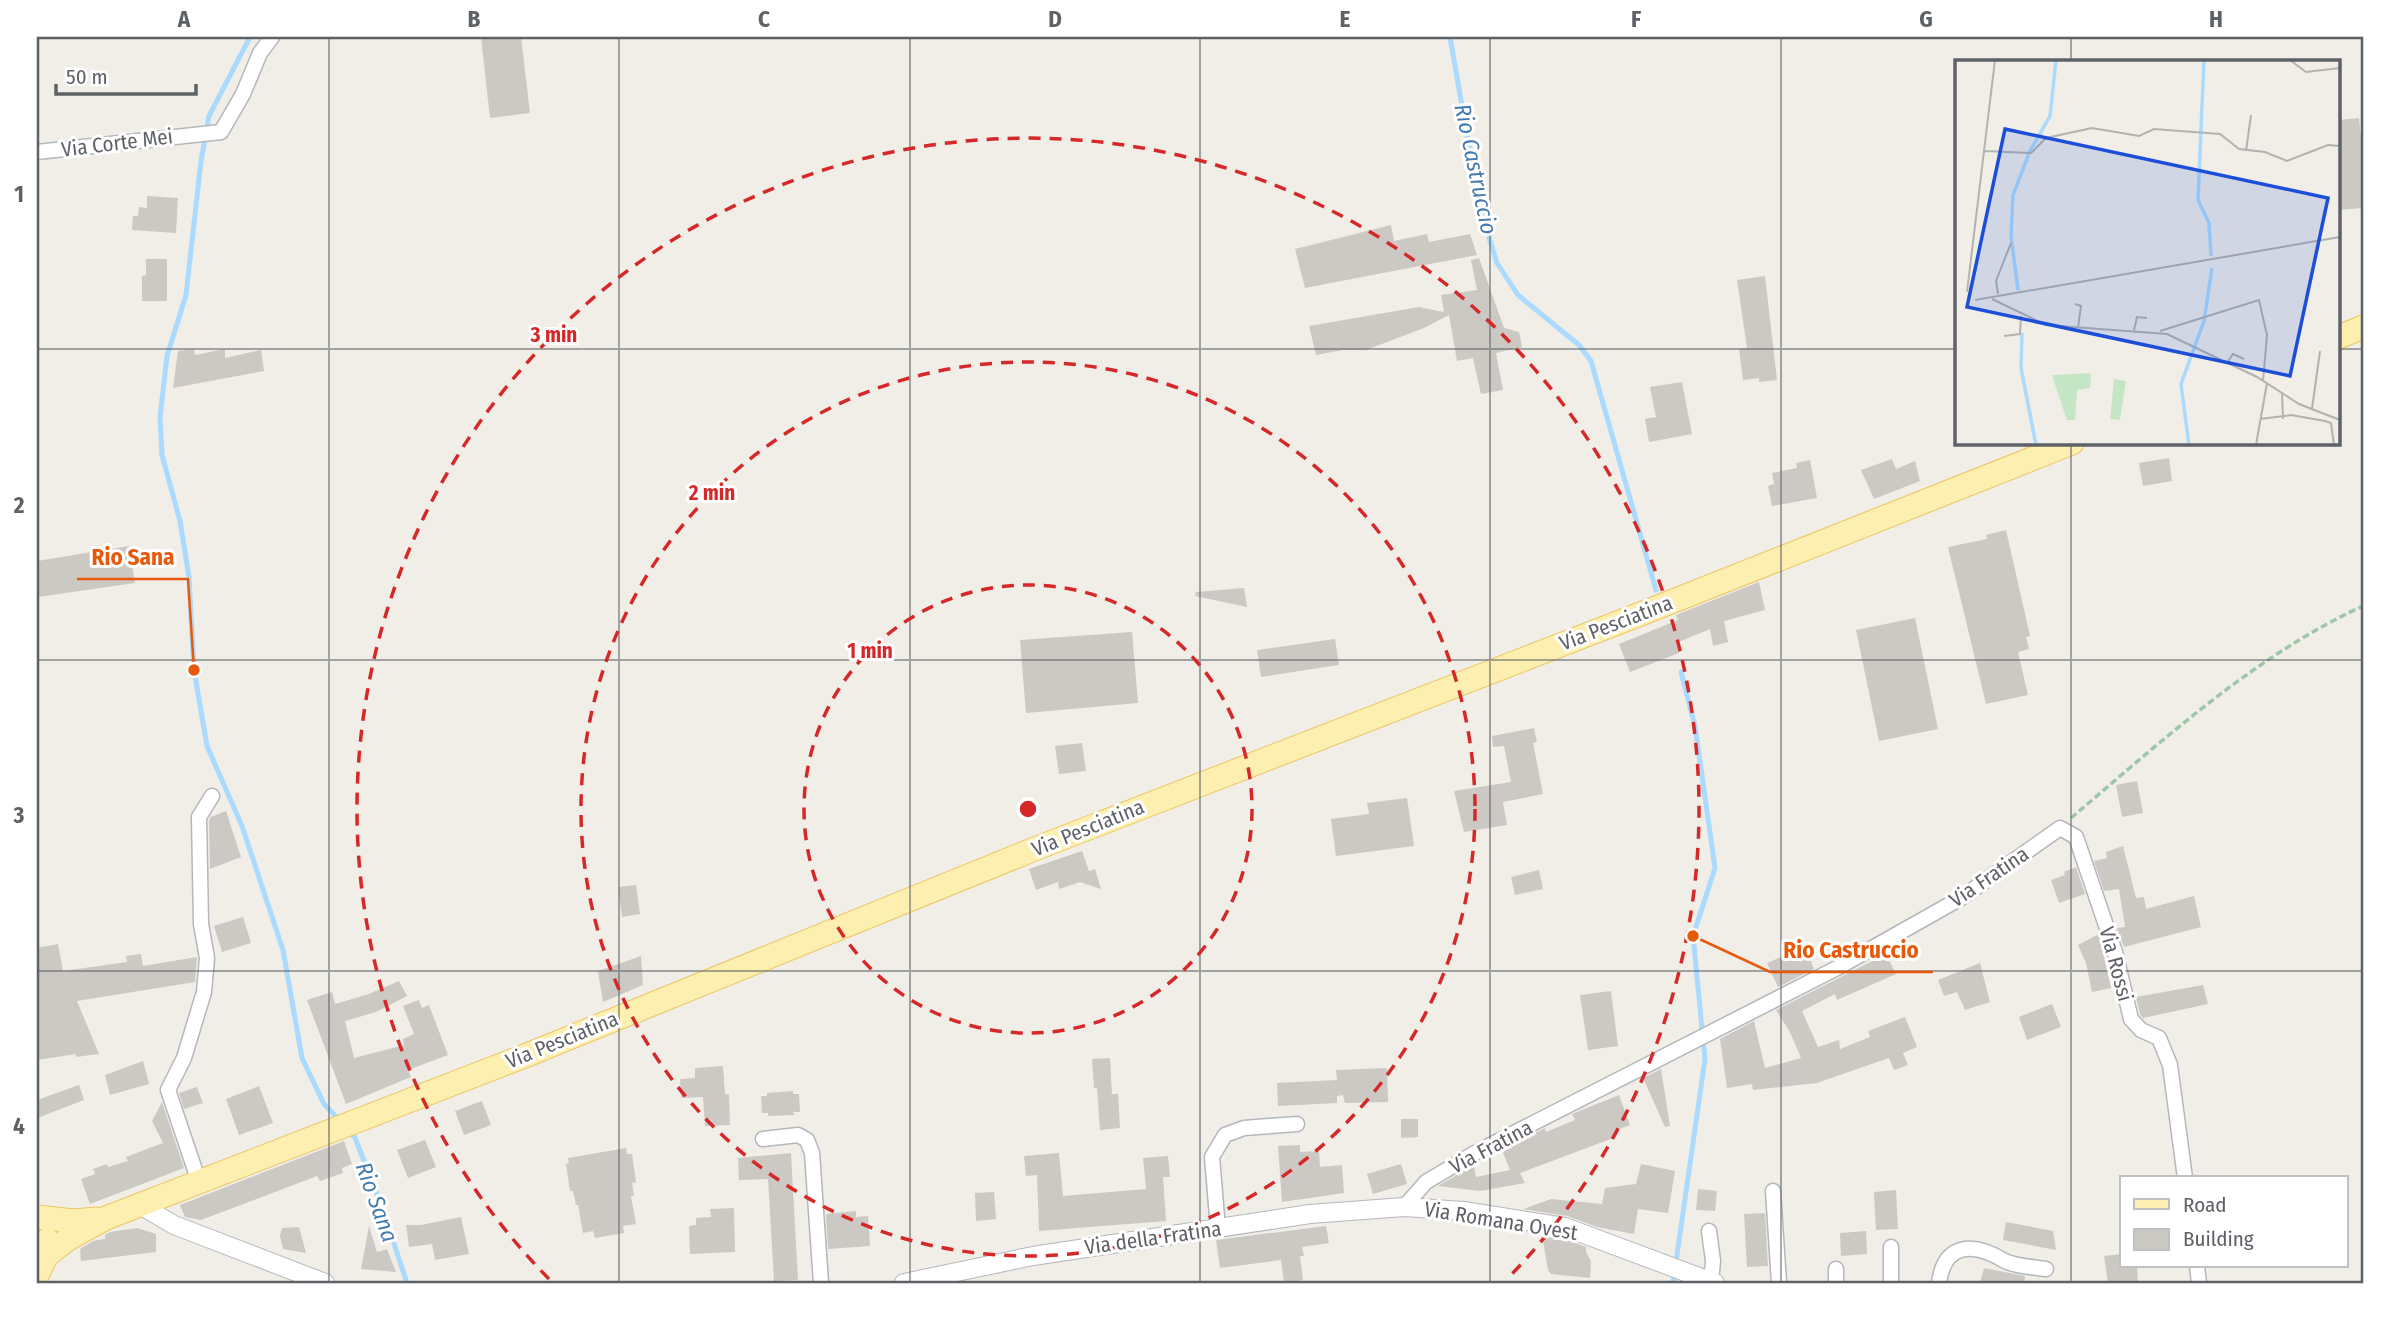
<svg xmlns="http://www.w3.org/2000/svg" width="2400" height="1320" font-family="'Fira Sans Condensed',sans-serif">
  <style>
    .lines { fill: none; stroke-linecap: round; stroke-linejoin: round }
    .stream { stroke: #aadafd; stroke-width: 5 }
    .building { fill: #ccc9c4 }
    .minor-casing { stroke: #b4b7bb; stroke-width: 17 }
    .tertiary-casing { stroke: #b4b7bb; stroke-width: 20 }
    .primary-casing { stroke: #eec561; stroke-width: 25 }
    .path { stroke: #9ec7a9; stroke-width: 3.5; stroke-dasharray: 7 3.5; stroke-linecap: butt }
    .minor { stroke: #fff; stroke-width: 14 }
    .tertiary { stroke: #fff; stroke-width: 18 }
    .primary { stroke: #fdefaf; stroke-width: 23 }
    .grid { fill: none; stroke: #5e6267; stroke-width: 2; stroke-opacity: 0.55 }
    .ring { fill: none; stroke: #d62828; stroke-width: 3.5; stroke-dasharray: 12 9 }
    .labels { text-anchor: middle; dominant-baseline: central; stroke-width: 6; stroke-linejoin: round; paint-order: stroke }
    .street-label { font-size: 21px; fill: #5e6267; stroke: #fff }
    .water-label { font-size: 23px; font-style: italic; fill: #457aaf; stroke: #fff }
    .inset-river { fill: none; stroke: #aadafd; stroke-width: 3.5 }
    .inset-road { fill: none; stroke: #b2b2b0; stroke-width: 2 }
    .view { fill: #1d4ed8; fill-opacity: 0.15; stroke: #1d4ed8; stroke-width: 3.5 }
    .inset-edge { fill: none; stroke: #5e6267; stroke-width: 3.5 }
    .centre { fill: #d62828; stroke: #fff; stroke-width: 3.5 }
    .ring-label { font-size: 21px; text-anchor: middle; font-weight: bold; fill: #d62828; stroke: #fff; stroke-width: 6; stroke-linejoin: round; paint-order: stroke }
    .leader { fill: none; stroke: #e8590c; stroke-width: 2.5 }
    .callout-dot { fill: #e8590c; stroke: #fff; stroke-width: 2.5 }
    .callout-label { font-size: 23px; text-anchor: middle; font-weight: bold; fill: #e8590c; stroke: #fff; stroke-width: 6; stroke-linejoin: round; paint-order: stroke }
    .neatline { fill: none; stroke: #5e6267; stroke-width: 2.5 }
    .grid-label { font-size: 23px; text-anchor: middle; font-weight: bold; fill: #5e6267 }
  </style>
  <rect width="100%" height="100%" fill="#f0eee7"/>
  <g class="lines">
    <path class="stream" d="M250 37 209 116 201 161 186 295 167 356 160 417 162 455 180 521 189 577 194 670 207 746 242 826 283 950 302 1058 324 1104 340 1121
      M1450 37 1480 209 1497 263 1518 295 1579 345 1591 361 1656 590
      M349 1131 355 1138 381 1204 407 1283
      M1673 1283 1705 1059 1693 936 1715 868 1695 726 1681 672"/>
  </g>
  <path class="building" d="M481 37H521L530 113 490 118Z
    M2359 118 2363 159V208L2339 210V120Z
    M147 196 178 198 176 233 132 230 133 216H138L139 207 147 208Z
    M1391 225 1394 241 1427 234 1429 242 1470 234 1477 255 1305 288 1295 249Z
    M1479 258 1504 328 1519 332 1522 347 1496 353 1503 390 1481 394 1473 358 1457 361 1449 315 1424 328 1366 350H1343L1316 355 1309 326 1419 307 1444 312 1441 295 1477 290 1471 260Z
    M146 259H167V301H142V276L146 275Z
    M1765 276 1777 380 1759 382V378L1743 380 1739 349 1747 348 1737 280Z
    M194 349 195 355 225 349V358L261 350 264 371 173 388 178 351Z
    M1682 382 1692 434 1649 442 1645 419 1656 417 1650 387Z
    M2169 458 2172 481 2143 486 2139 463Z
    M1892 459 1896 469 1915 461 1920 481 1874 499 1861 470Z
    M1810 460 1817 498 1772 506 1768 486 1774 484 1772 473 1797 468 1796 463Z
    M2006 530 2030 636 2026 637 2029 649 2018 652 2028 695 1986 704 1948 547 1987 539 1986 535Z
    M129 546 135 583 38 597 37 561Z
    M1759 582 1765 610 1724 621 1728 642 1713 646 1710 629 1676 643 1679 653 1630 672 1619 644 1678 620 1676 615Z
    M1244 588 1247 607 1195 596 1196 592Z
    M1915 618 1938 729 1879 741 1856 630Z
    M1132 632 1138 703 1026 713 1020 640Z
    M1335 639 1339 665 1261 677 1257 650Z
    M1534 728 1537 742 1533 743 1543 794 1503 802 1507 825 1464 832 1454 791 1511 782 1504 746 1493 747 1492 736Z
    M1082 743 1086 771 1059 774 1055 746Z
    M2137 781 2143 813 2122 817 2116 785Z
    M1407 798 1414 846 1336 856 1331 819 1369 814 1367 803Z
    M226 811 241 857 210 869 209 820 211 817Z
    M2123 846 2136 898 2144 897 2146 909 2194 896 2201 927 2124 947 2117 928 2125 927 2119 889 2104 891 2094 861 2107 858 2106 852Z
    M1082 851 1089 871 1095 869 1101 889 1080 882 1059 889 1058 882 1036 890 1029 869Z
    M2076 867 2085 894 2059 903 2051 880 2065 875 2064 872Z
    M1539 870 1543 889 1515 895 1511 877Z
    M636 885 640 914 622 917 618 887Z
    M243 917 251 943 222 952 214 926Z
    M2099 934 2105 952 2103 953 2111 988 2092 992 2086 963 2078 945Z
    M1802 939 1814 969 1778 987 1767 963 1786 955 1783 947Z
    M58 944 63 971 127 962 126 956 141 954 143 966 197 957 195 982 77 1001 99 1054 76 1057V1054L37 1060V948Z
    M1886 954 1896 974 1837 1000 1835 994 1802 1011 1818 1047 1839 1040 1840 1049 1870 1037 1868 1031 1905 1017 1917 1047 1903 1053 1908 1065 1894 1070 1889 1058 1817 1083 1753 1090 1752 1084 1727 1088 1720 1039 1754 1021 1765 1068 1801 1058 1790 1032 1776 1010Z
    M641 956 643 985 603 1002 598 971Z
    M1980 963 1990 1002 1965 1010 1957 992 1944 996 1938 980Z
    M399 981 407 996 376 1012 345 1021 354 1058 404 1045 403 1039 414 1034 403 1006 419 1000 422 1008 429 1005 448 1055 408 1070 411 1077 346 1104 307 1000 332 992 335 1004 369 994Z
    M2203 985 2208 1004 2143 1018 2140 1014 2136 997Z
    M1611 991 1618 1046 1588 1050 1580 995Z
    M2052 1004 2061 1027 2027 1040 2019 1017Z
    M1110 1058 1112 1094H1118L1120 1128 1100 1130 1097 1088H1094L1092 1059Z
    M143 1061 149 1084 110 1095 105 1075Z
    M723 1066 725 1094H729L730 1125 705 1126 703 1097 681 1098 680 1079 695 1078V1068Z
    M1387 1068 1388 1102 1345 1103 1343 1095 1337 1096V1103L1278 1106 1277 1083 1337 1080 1336 1070Z
    M1661 1069 1670 1126 1665 1127 1643 1078Z
    M79 1085 84 1100 37 1118V1100Z
    M259 1086 273 1123 239 1135 226 1099Z
    M197 1087 203 1103 184 1109 179 1093Z
    M793 1091V1094H799L800 1112H793L794 1115 768 1116V1113H762L761 1096H767V1093Z
    M1619 1095 1630 1125 1614 1131 1616 1137 1520 1173 1525 1183 1480 1191 1438 1186 1474 1165 1476 1177 1510 1170 1502 1150 1545 1128 1546 1132 1575 1120 1572 1114Z
    M482 1101 491 1125 464 1135 455 1111Z
    M162 1102 184 1168 90 1204 81 1179 95 1174 93 1169 107 1164 108 1167 128 1161 126 1157 163 1143 152 1121Z
    M1401 1119H1418V1137L1401 1138Z
    M425 1140 436 1167 408 1178 397 1150Z
    M344 1141 352 1164 342 1168 343 1173 320 1181 317 1176 201 1220 185 1217 180 1205Z
    M1300 1145V1152L1319 1151 1320 1167 1342 1165 1344 1193 1282 1202 1278 1146Z
    M626 1148 627 1154H632L636 1182 632 1183 634 1196H631L636 1224 623 1226 624 1233 595 1238 593 1231 583 1233 578 1205H576L573 1191H570L566 1164 569 1163 568 1158Z
    M791 1153 798 1280 774 1281 768 1179 739 1180 738 1158Z
    M1059 1153 1063 1196 1146 1189 1143 1158 1168 1156 1170 1177H1163L1166 1221 1039 1231 1037 1175 1026 1176 1024 1156Z
    M1401 1164 1407 1184 1373 1194 1367 1174Z
    M1641 1164 1675 1171 1668 1213 1638 1209 1634 1234 1597 1227 1567 1216 1523 1209 1551 1199 1602 1204 1605 1188 1636 1184Z
    M1698 1189 1717 1191 1715 1211 1696 1210Z
    M1896 1190 1898 1229 1876 1230 1874 1192Z
    M994 1192 996 1219 976 1221 975 1193Z
    M734 1208 735 1252 690 1254 689 1226 696 1225V1218L711 1217 710 1209Z
    M856 1211V1217L868 1216 870 1246 828 1249 826 1214Z
    M1765 1213 1768 1266 1747 1267 1744 1214Z
    M461 1217 469 1254 435 1260 432 1244 409 1247 406 1225H421Z
    M2006 1222 2053 1231 2056 1250 2003 1240Z
    M369 1226 377 1252 387 1249 396 1272 361 1269Z
    M1326 1226 1329 1243 1302 1247 1304 1256H1300L1303 1280 1284 1283 1281 1260 1220 1268 1216 1240Z
    M299 1227 306 1253 283 1249 280 1236 282 1228Z
    M137 1228 156 1234V1252L81 1261 80 1249 93 1241 105 1239V1235L110 1232Z
    M1866 1231 1867 1254 1841 1256 1840 1233Z
    M1542 1235 1562 1238 1586 1247V1252L1591 1261 1590 1278 1551 1274 1548 1270Z
    M2122 1254V1266H2137L2138 1283H2108L2104 1256Z
    M1984 1268 2025 1276 2024 1283H1980Z"/>
  <g class="lines">
    <defs>
      <path id="minor" d="M37 152 221 132 243 94 260 53 272 37
        M763 1139 798 1135 807 1140 812 1153 821 1283
        M199 1182 168 1090 184 1058 204 992 207 958 201 924 199 817 212 796
        M1773 1191 1779 1283
        M1404 1207 1426 1182 1473 1154 1837 968 1961 898 2060 828 2076 837 2115 952 2131 1019 2141 1030 2159 1038 2170 1065 2185 1178
        M1218 1229 1212 1157 1225 1135 1244 1128 1297 1124
        M1709 1231 1713 1261 1711 1282
        M2197 1266 2199 1283
        M1836 1269V1283
        M1891 1283V1247
        M1939 1283C1944 1243 1973 1242 2003 1260 2013 1266 2033 1267 2046 1269"/>
      <path id="tertiary" d="M140 1205 174 1225 325 1283
        M904 1283 1033 1256 1310 1214 1404 1207 1464 1211 1565 1227 1715 1283"/>
      <path id="primary" d="M2339 337 2363 327
        M37 1217 74 1221 96 1219
        M47 1255 68 1239 106 1218 527 1055 1037 848 1638 615 2072 443
        M37 1275 47 1255V1240"/>
    </defs>
    <use href="#minor" class="minor-casing"/>
    <use href="#tertiary" class="tertiary-casing"/>
    <use href="#primary" class="primary-casing"/>
    <path class="path" d="M2071 818C2162 741 2254 656 2363 606"/>
    <use href="#minor" class="minor"/>
    <use href="#tertiary" class="tertiary"/>
    <use href="#primary" class="primary"/>
  </g>
  <path class="grid" d="M329 37V1283M619 37V1283M910 37V1283M1200 37V1283M1490 37V1283M1781 37V1283M2071 37V61M37 349H1957M2339 349H2363M2071 443V1283M37 660H2363M37 971H2363"/>
  <g class="ring">
    <circle cx="1028" cy="809" r="224"/>
    <circle cx="1028" cy="809" r="447"/>
    <path d="M549 1279A671 671 0 1 1 1507 1279"/>
  </g>
  <g class="labels">
    <g class="street-label">
      <text transform="translate(117 143) rotate(-7)">Via Corte Mei</text>
      <text transform="translate(1616 623) rotate(-21)">Via Pesciatina</text>
      <text transform="translate(1088 828) rotate(-22)">Via Pesciatina</text>
      <text transform="translate(1989 877) rotate(-34)">Via Fratina</text>
      <text transform="translate(2116 964) rotate(75)">Via Rossi</text>
      <text transform="translate(562 1040) rotate(-22)">Via Pesciatina</text>
      <text transform="translate(1491 1147) rotate(-28)">Via Fratina</text>
      <text transform="translate(1501 1221) rotate(9)">Via Romana Ovest</text>
      <text transform="translate(1153 1238) rotate(-8)">Via della Fratina</text>
    </g>
    <g class="water-label">
      <text transform="translate(1476 169) rotate(78)">Rio Castruccio</text>
      <text transform="translate(377 1202) rotate(70)">Rio Sana</text>
    </g>
  </g>
  <g transform="translate(1955 60)">
    <rect width="385" height="385" fill="#f0eee7"/>
    <path d="M136 313 135 328 122 330 120 360H112L97 315ZM159 319 171 321 165 360 155 359Z" fill="#c5e6c4"/>
    <path class="inset-river" d="M249 0 243 140 254 163 256 196M63 230 56 176 58 135 75 91 95 56 101 0M67 273 66 308 81 385M234 385 226 324 249 261 257 208"/>
    <path class="inset-road" d="M335 0 351 12 385 8M29 91 76 93 91 78 137 68 184 76 199 69 265 74 284 89 310 92 332 101 373 85 385 86M291 91 296 55M12 232 40 0M43 234 41 221 56 183M37 239 91 265 212 274 302 317 344 344 385 360M20 240 385 177M120 244 126 246 123 268M179 270 182 257 192 258M205 271 304 240 312 275 308 321M49 276 65 274 66 256M272 303 278 294 289 299M327 333 328 359M357 349 365 291M305 359 336 355 370 361 376 363 379 385M301 385 312 323"/>
    <path class="view" d="M50 69 373 138 335 316 12 247Z"/>
    <rect width="385" height="385" class="inset-edge"/>
  </g>
  <circle cx="1028" cy="809" r="10" class="centre"/>
  <g class="ring-label">
    <text x="554" y="342">3 min</text>
    <text x="712" y="500">2 min</text>
    <text x="870" y="658">1 min</text>
  </g>
  <path class="leader" d="M194 670L188 579H77M1693 936L1770 972H1933"/>
  <g class="callout-dot">
    <circle cx="194" cy="670" r="7"/>
    <circle cx="1693" cy="936" r="7"/>
  </g>
  <g class="callout-label">
    <text x="133" y="565">Rio Sana</text>
    <text x="1851" y="958">Rio Castruccio</text>
  </g>
  <rect width="2400" height="1320" fill="none" stroke="#ffffff" stroke-width="77"/>
  <rect x="2120" y="1176" width="228" height="91" fill="#ffffff" stroke="#bfc0c2" stroke-width="2"/>
  <rect x="2134" y="1199" width="35" height="10" fill="#fdefaf" stroke="#bfc0c2" stroke-width="2"/>
  <text x="2183" y="1212" font-size="21" fill="#5e6267">Road</text>
  <rect x="2134" y="1229" width="35" height="21" fill="#ccc9c4" stroke="#bfc0c2" stroke-width="2"/>
  <text x="2183" y="1246" font-size="21" fill="#5e6267">Building</text>
  <path d="M56 84v10h140v-10" fill="none" stroke="#5e6267" stroke-width="3.5"/>
  <text x="66" y="84" font-size="21" fill="#5e6267" stroke="#ffffff" stroke-width="5" paint-order="stroke">50 m</text>
  <rect x="38" y="38" width="2324" height="1244" class="neatline"/>
  <g class="grid-label">
    <text x="184" y="27">A</text>
    <text x="474" y="27">B</text>
    <text x="764" y="27">C</text>
    <text x="1055" y="27">D</text>
    <text x="1345" y="27">E</text>
    <text x="1636" y="27">F</text>
    <text x="1926" y="27">G</text>
    <text x="2216" y="27">H</text>
    <text x="19" y="202">1</text>
    <text x="19" y="513">2</text>
    <text x="19" y="823">3</text>
    <text x="19" y="1134">4</text>
  </g>
</svg>
